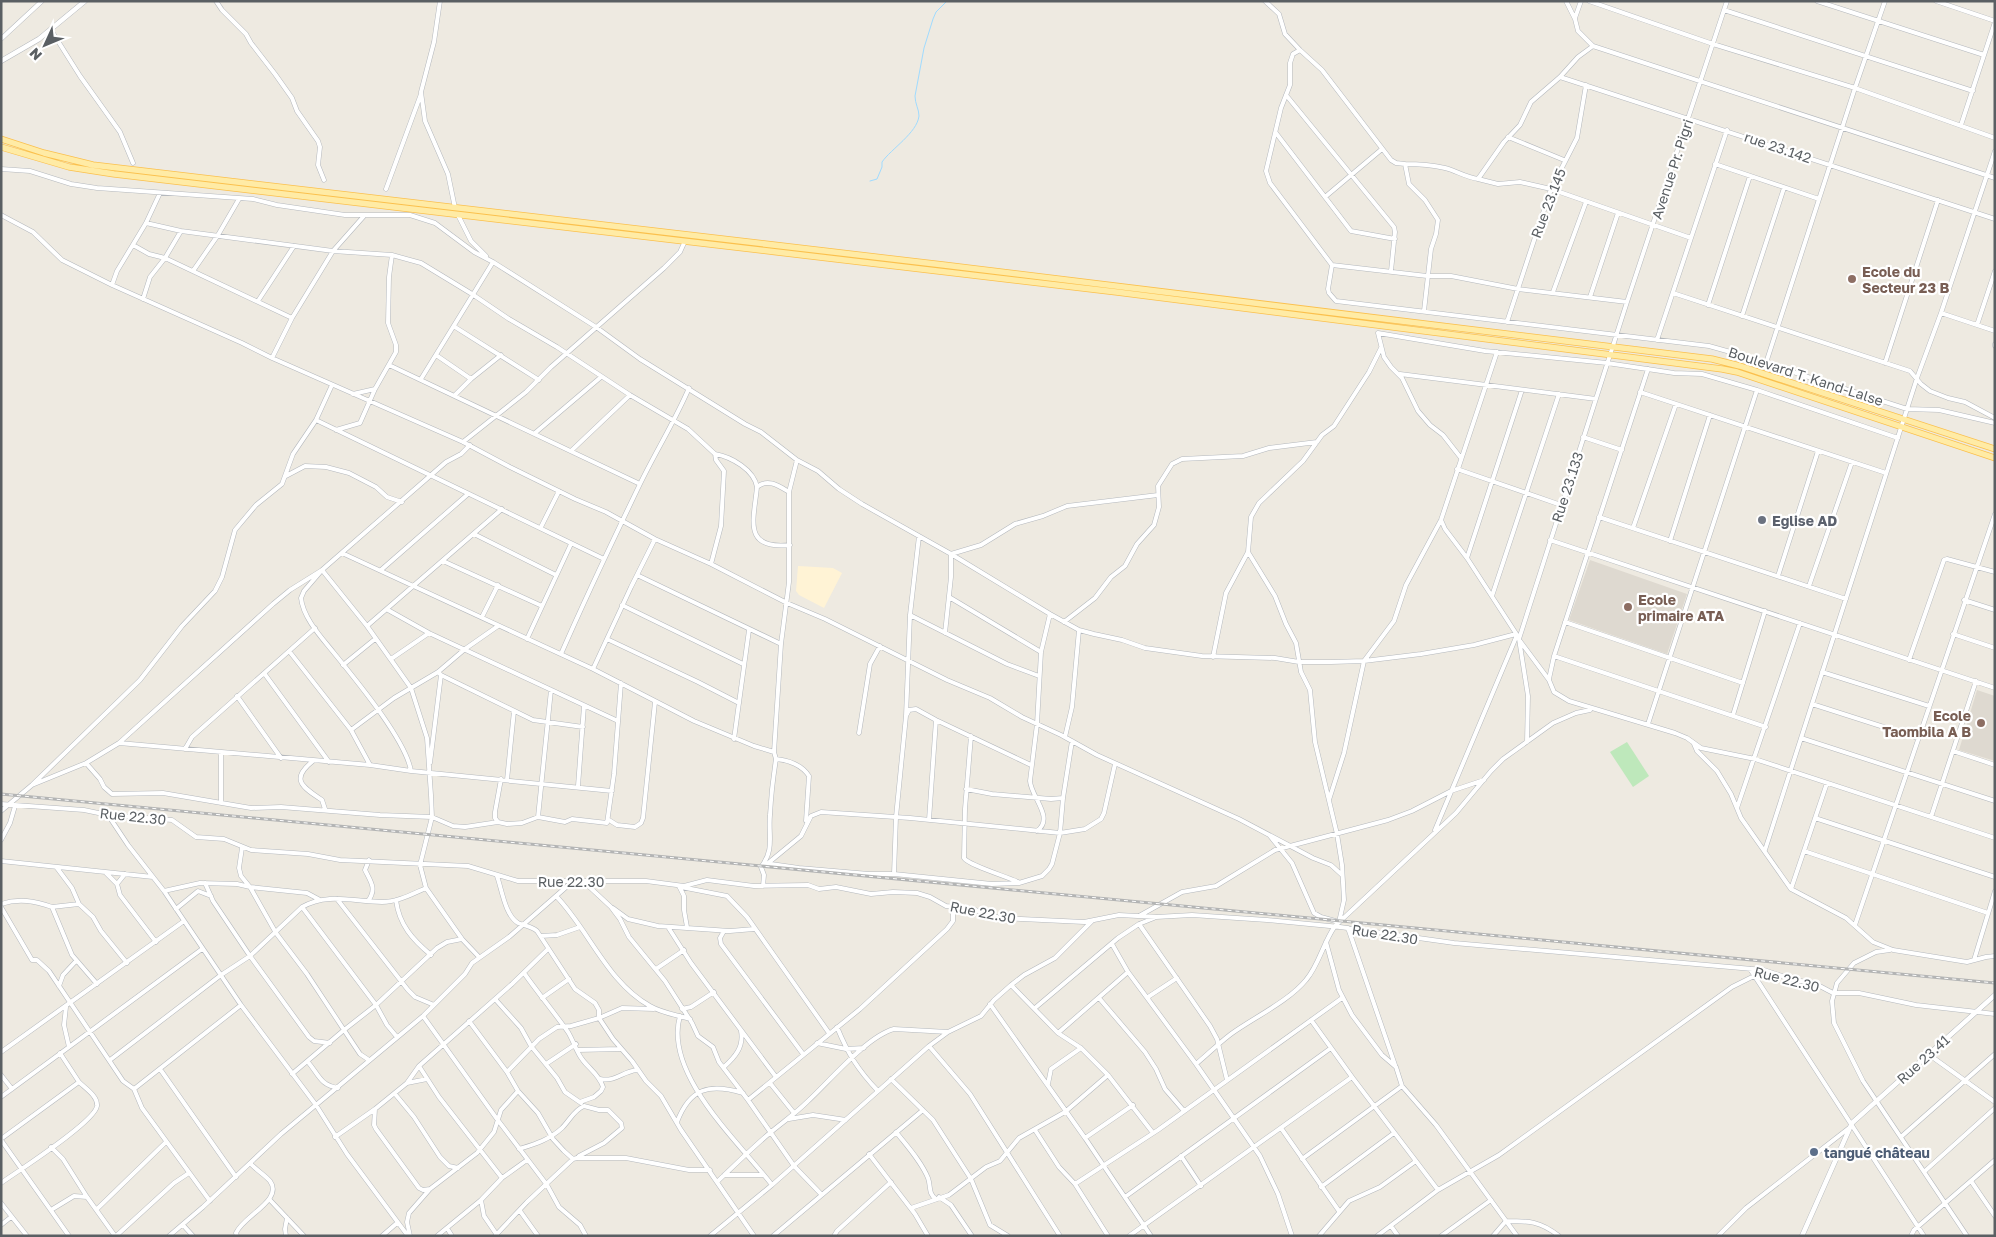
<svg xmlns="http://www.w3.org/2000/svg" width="1996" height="1237" font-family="'Golos Text',sans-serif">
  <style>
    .commercial { fill: #fff3d5 }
    .education { fill: #ded9d0 }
    .green { fill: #bee8bb }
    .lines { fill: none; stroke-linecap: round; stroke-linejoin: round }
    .stream { stroke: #a0dbff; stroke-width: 1 }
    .minor-casing { stroke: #b4b8bd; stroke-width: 5 }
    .tertiary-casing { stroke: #b4b8bd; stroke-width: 5.5 }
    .primary-casing { stroke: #fbc04d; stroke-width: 7 }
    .minor { stroke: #fff; stroke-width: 4 }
    .tertiary { stroke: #fff; stroke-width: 4.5 }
    .primary { stroke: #ffeba5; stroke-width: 5.5 }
    .rail-casing { stroke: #b3b4b4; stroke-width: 3 }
    .rail { stroke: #fff; stroke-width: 1; stroke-dasharray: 4; stroke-linecap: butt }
    .education-dot { fill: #8d6e63; stroke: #fff; stroke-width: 2 }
    .worship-dot { fill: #6b7280; stroke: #fff; stroke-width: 2 }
    .service-dot { fill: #5c6f8a; stroke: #fff; stroke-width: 2 }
    .labels { text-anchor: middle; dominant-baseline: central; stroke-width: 4.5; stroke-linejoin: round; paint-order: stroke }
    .street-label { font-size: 14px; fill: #5a5f63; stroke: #fff }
    .education-label { font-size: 14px; font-weight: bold; fill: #785e54; stroke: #fff; text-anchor: start }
    .worship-label { font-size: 14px; font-weight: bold; fill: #5b616d; stroke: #fff; text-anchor: start }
    .service-label { font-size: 14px; font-weight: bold; fill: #4e5e75; stroke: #fff; text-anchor: start }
  </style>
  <rect width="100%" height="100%" fill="#eeeae1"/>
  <path class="commercial" d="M798 566 833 568 842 573 824 608 799 595 796 591Z"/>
  <path class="education" d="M1590 560 1687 594 1667 654 1569 620Z
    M1977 690 1995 696V761L1959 750Z"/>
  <path class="green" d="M1627 742 1649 776 1633 787 1610 752Z"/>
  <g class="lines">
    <path class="stream" d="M870 181 877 179 882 167V162C891 149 917 133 919 116 919 109 915 104 915 96L924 48 933 19 936 12 947 1"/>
    <defs>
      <path id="minor" d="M216 1 222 10 246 34 251 43 275 74 292 98 297 111 318 141 320 147 318 165 324 180
        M440 1 434 42 421 92 425 121 448 174 455 208
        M1265 1 1279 14 1285 34 1300 50 1293 54 1290 63V85L1281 108 1266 171 1270 183 1332 265 1328 289 1329 293 1336 301 1709 346 1734 353 1907 409 1939 410 1995 423
        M1566 1 1575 19 1578 31 1593 46 1995 178
        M1589 1 1713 44 1855 88 1995 138
        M1817 1 1984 55
        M1936 1 1995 21
        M1724 10 1973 91
        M1575 18 1581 1
        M51 30 80 76 120 132 133 163
        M1 39 42 1
        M1593 46 1578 57 1560 77 1531 102 1520 125 1504 142 1478 179 1498 184 1520 182 1551 189 1691 238
        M1300 50 1322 70 1391 160 1396 163 1405 164 1409 184 1425 200 1438 220 1436 234 1431 249 1424 311
        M1560 77 1995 219
        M1286 95 1394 227 1395 232 1391 271
        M1961 125 1995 22
        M1276 133 1351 231 1395 239
        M1508 137 1564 160
        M1405 164C1418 164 1432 165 1445 168 1457 171 1465 177 1478 179
        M1715 164 1819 199
        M1 169 30 171 71 184 97 188 253 199 277 205 345 215H410L435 223 474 252 493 262 596 327 640 359 745 424 761 432 797 460 818 471 839 489 862 504 951 554 1050 614 1079 630 1094 634 1122 640 1145 648 1202 656 1275 658 1299 662H1331L1364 661 1421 654 1474 645 1516 634
        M386 189 421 94
        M160 193 146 223 117 271 112 285 242 343 272 358
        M1325 197 1382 149
        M1 215 33 232 62 260 112 285
        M458 215 471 241 486 256
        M364 216 333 251 292 318 272 358 463 442 510 467 575 499 606 512 655 539 711 564 787 603 825 619 947 680 990 698 1022 717 1061 735 1097 755 1239 819 1313 858 1331 865 1342 875
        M146 223 181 231 333 251 392 255 421 263 472 294 509 319 557 347 630 395 688 429 715 454 716 460 724 471 721 526 711 564
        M133 245 149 254 165 258 292 318
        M1332 265 1427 276H1451L1518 289 1627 302
        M193 271 218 235 239 199
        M1553 292 1586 202
        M1673 293 1910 371 1921 384 1930 391 1948 398 1965 402 1995 418
        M1590 297 1618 213
        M143 299 150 277 165 258 181 231
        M258 301 294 246
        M1708 305 1750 176
        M1941 313 1995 331
        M1742 316 1784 188
        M1507 322 1551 189 1577 138 1586 85
        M1977 325 1995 271
        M455 327 539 380
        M1657 340 1727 130
        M1995 344V346
        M436 355 471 379
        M1766 363 1855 88 1885 1
        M1885 363 1938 200
        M389 365 640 484
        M1400 374 1596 399
        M421 379 493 262
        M1640 392 1886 473
        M353 394 375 389
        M455 395 471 379 501 355
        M316 420 604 559
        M336 430 360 423 375 389 396 352V345L388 323 389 277 392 255
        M535 433 601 377
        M1583 437 1622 450
        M463 442 526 392 551 367 664 268 680 252 685 241
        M571 451 630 395
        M715 454C732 457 754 470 757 487 754 519 742 550 790 545
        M1461 458 1443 435 1430 425 1418 411 1402 378 1391 367 1384 357 1378 333 1485 351 1607 363 1674 373 1702 374 1757 390 1898 438
        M1457 469 1561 505
        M286 476 305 466 326 467 349 473 376 487 387 497 402 502
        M757 487C768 478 779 486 789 492
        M1599 517 1846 599
        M1441 520 1445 529 1467 558 1517 635
        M541 527 559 491
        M1633 528 1676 404
        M474 534 556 575
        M1550 540 1995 688
        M1670 541 1710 415
        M1248 552 1275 596 1286 624 1296 643 1301 672 1310 690 1315 742 1337 834 1342 865 1344 900 1339 922 1321 917 1314 913 1292 863 1270 836
        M342 553 593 669 694 721 754 746 774 752
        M1467 558 1522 390
        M443 561 542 606
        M381 570 468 494
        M637 575 781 644
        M1778 576 1818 451
        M1809 586 1852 462
        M1492 596 1559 394
        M949 597 1041 652
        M1964 600 1995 610
        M622 605 743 664
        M388 610 429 633 618 721
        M910 615 1007 664 1039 676
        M482 617 498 585
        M1064 622 1095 598 1111 577 1125 566 1137 544 1154 525 1159 507 1158 486 1172 464 1182 459 1243 456 1269 448 1317 442
        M1565 622 1743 683
        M367 626 502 509
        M945 633 951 577V554L981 545 1015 524 1043 516 1067 506 1158 495
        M1953 634 1995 648
        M527 639 571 544
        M607 639 698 682 739 703
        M1520 641 1549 680 1554 692 1569 701 1675 733 1687 738 1701 748 1755 759 1995 838
        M289 651 351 730 370 765
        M561 654C586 597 613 540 640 484 656 451 675 421 689 388
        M1554 656 1766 727
        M1213 657 1226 593 1248 552 1251 517 1259 503 1303 461 1322 435 1334 426 1369 372 1381 348
        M391 659 429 633
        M1909 660 1944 560 1947 559 1995 572
        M343 665 375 639
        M593 669 631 587 655 539
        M438 672 441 675 533 720 583 727
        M1822 672 1929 706
        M264 673 329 762
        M1549 679 1554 656 1648 369
        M237 696 281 758
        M1812 704 1918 738
        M907 714 909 710 916 709 936 720 1031 765
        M1733 715 1765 611
        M1648 724 1757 390
        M351 730 394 698 438 672 465 649 498 626
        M859 733 870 664 880 646
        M971 736 965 809 964 858C968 865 1008 877 1018 882
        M1065 737 1072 707 1079 630
        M1801 738 1995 801
        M734 739 749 630
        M1527 742 1528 696 1519 639 1627 302 1727 1
        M119 743 370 765 411 771 612 791
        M1694 744 1697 751 1717 771 1731 794 1741 818 1791 889 1846 918 1873 942 1893 950 1967 962 1986 957 1995 956
        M185 749 192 737 315 628
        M1953 751 1995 765
        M776 759C788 760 802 765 809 776L806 821
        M313 761C290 779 302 787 322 800L325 809
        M86 763 100 779 104 787 112 794 163 793 251 808 281 807 380 815 432 817 453 826 465 827 498 822
        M430 763 441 675
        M411 771C406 740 355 679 334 653 322 638 303 618 301 598L304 591 322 570 446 462 461 454 470 445
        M501 779 495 812V818L498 822 507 824 522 823 538 817 565 822 572 819 607 823 614 774 621 683
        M507 780 514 711
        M32 785 86 763 119 743 273 604 290 590 322 570 367 626 411 688 427 738 431 795 432 817 420 865 426 888 462 939 479 957
        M578 786 584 706
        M966 789 992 794 1051 799 1063 798
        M1329 800 1344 753 1364 661 1394 621 1406 585 1441 520 1497 352
        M221 801V752
        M1 804 84 810 108 815 172 820 196 837 224 839 251 850 308 854 340 860 468 866 518 881H646L684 886 707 880 754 886 808 885 819 889 836 887 871 894 893 892 917 893 930 897 946 906 972 909 1000 918 1084 922 1119 915 1156 917 1192 915 1267 920 1340 927 1454 943 1764 970 1794 980 1814 983 1833 993H1859L1916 1005 1995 1014
        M1737 808 1800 623
        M1 811 32 785 140 680 182 626 215 591 222 577 235 530 256 505 282 484 293 454 316 420 332 385
        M108 815 128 845 164 891 241 1005 316 1105 347 1154 408 1236
        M538 817 551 690
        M1931 817 1976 681
        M1815 818 1995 877
        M609 820 617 825 635 827 641 823 643 818 655 702
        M929 820 936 720
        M1435 830 1517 635
        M1037 831C1055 818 1031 797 1030 781L1037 724 1041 652 1050 614
        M1 840 10 823 15 806
        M242 848 239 868 241 876 250 887 276 933 307 974 344 1030 292 1074
        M1765 850 1917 378 1941 313 1995 151
        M1804 851 1988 913
        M1 861 153 877
        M764 863 799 868 869 874H894L992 884 1019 883 1042 876 1049 869 1052 864 1060 833 1063 798 1072 741
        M767 864 801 836 811 816 821 812 910 818 1060 833 1085 829 1101 819 1104 813 1115 764
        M57 868 72 888 79 904 93 917 101 931 127 963
        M106 873 117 884
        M125 874 117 884 120 895 156 942
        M894 874 896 817 906 716 910 615 919 536
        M497 876C502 890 505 915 518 923 525 926 531 926 537 931L575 989 595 1003 599 1010V1018L613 1039 632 1061 646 1081 661 1096 681 1130 754 1236
        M583 881 611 907 620 919 629 937 665 981 692 1023 698 1036 713 1047 719 1062 748 1100 794 1166 821 1194
        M205 883 213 901 250 956 309 1037 314 1041 330 1043
        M679 886 684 896V910L687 927
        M763 886 764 875 761 867C775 849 768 836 770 815 771 796 773 778 776 759L774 752 781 644 789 582V492L797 460
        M681 887 727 896 747 917 829 1033
        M1791 889 1827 783
        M164 891 200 883 237 884 250 887 307 893 320 900
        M556 896C589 930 607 982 650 1006 662 1013 677 1015 690 1019
        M337 899 408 990 415 997 434 1005
        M396 900C399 925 413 940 431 955
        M368 901C377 889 371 882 365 870L369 860
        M1 904C19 898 35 901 52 907
        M79 904 52 907 72 955 97 984
        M1 907 32 960H37L49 971 123 1081 134 1089 241 1005
        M302 907 376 1005 387 1025 397 1037
        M613 908 628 919 658 926 730 931 754 929
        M176 909 198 891 211 896
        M1139 916 1182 892 1216 886 1275 850 1388 820 1412 811 1451 791 1484 780
        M1139 924 1210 1026 1217 1039 1227 1080
        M1855 925 1995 514
        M668 927 691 963 776 1077
        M1348 928 1395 1065
        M724 931 720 938 721 944 803 1054
        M541 936 557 935 580 927
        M1326 942 1339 990 1352 1015 1382 1055 1396 1067 1402 1086 1436 1125 1517 1236
        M1112 944 1128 972 1058 1033 1081 1048 1108 1075 1153 1133
        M1890 950 1876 952 1854 963 1837 983 1832 1001 1834 1023 1863 1081 1967 1236
        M1974 960 1995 891
        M656 969 684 950
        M1750 969 1924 1236
        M1128 972 1196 1064 1260 1156 1278 1194 1292 1236
        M524 973C538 993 554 1012 568 1032 573 1040 577 1053 582 1059 589 1069 599 1074 603 1087L601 1091 594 1097 580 1102
        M1011 985 1058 1033
        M59 986 63 975 76 961
        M1148 997 1177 978
        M542 998 569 979
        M1099 998 1145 1052 1156 1069 1165 1089 1184 1111
        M495 999 521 1028 531 1046 557 1078 565 1092 581 1103
        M990 1004 1085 1138 1151 1236
        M1035 1008 1118 938 1139 924 1154 918
        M682 1009 691 1007 714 992
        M423 1016 497 1119 547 1185 559 1207 580 1225 586 1236
        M680 1016C663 1074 740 1143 772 1185
        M1311 1020 1352 1077 1438 1190
        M469 1021 507 1072 518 1091 538 1113 553 1139 564 1151 573 1159
        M837 1027C848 1054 858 1070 878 1091
        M817 1043 846 1049 864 1048
        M929 1046 970 1094 1060 1236
        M69 1047 202 949
        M578 1050 620 1049
        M1 1052 184 921
        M60 1053 79 1082
        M1928 1054 1995 1102
        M110 1060 221 975 250 956 302 907C328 892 354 902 382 902 398 902 412 894 426 888
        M369 1060 360 1054 344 1030 376 1005 437 948 447 942 462 939
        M308 1062C319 1075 320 1085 338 1088
        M546 1064 576 1044
        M1196 1064C1208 1054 1219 1043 1231 1034 1253 1018 1289 1001 1306 980 1319 965 1323 943 1335 926L1456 813 1491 771 1503 759 1553 723 1576 713 1590 710
        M724 1067C735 1057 744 1047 741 1031
        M160 1069 236 1177
        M507 1072 539 1039 557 1027 571 1026 599 1018 622 1008 654 1009
        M1 1075 12 1089
        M600 1079C616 1082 621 1072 637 1070
        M891 1079 933 1120 971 1179 990 1225 1008 1236
        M407 1083 419 1066
        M770 1083 794 1113
        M1048 1084 1051 1069 1081 1048
        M134 1089 142 1108 210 1201
        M395 1094 414 1117 440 1157 449 1166 458 1168
        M1 1097 69 1047 64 1025 66 1007
        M748 1100 860 1009 947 929 953 921V907
        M375 1109 374 1125 376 1129 419 1188 423 1190 430 1189
        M789 1119 813 1115 846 1120
        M677 1122C690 1088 709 1083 743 1093
        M1281 1128 1339 1211
        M1035 1130 1059 1167 1075 1184 1108 1236
        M896 1132C907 1146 921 1161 928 1178 931 1186 928 1194 936 1199
        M1902 1136 1995 1054
        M335 1137 375 1109 407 1083 427 1079
        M1085 1138 1133 1105
        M1 1139 79 1082C85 1088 98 1096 97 1106 95 1122 18 1171 1 1183
        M1 1140 69 1236
        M51 1147 63 1159 87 1197
        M519 1149C535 1144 549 1140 562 1128 570 1120 574 1110 584 1106L599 1110H608L621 1123 622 1128 604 1143 579 1156
        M869 1154 915 1214 928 1236
        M1181 1156 1201 1186
        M1302 1159 1402 1086
        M1925 1171 1995 1108
        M724 1175H764
        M502 1178 439 1097 419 1066 512 984 548 949
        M718 1181C735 1165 753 1147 771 1132 783 1122 796 1113 807 1102 828 1083 867 1036 894 1029L948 1032
        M1971 1181 1995 1216
        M1075 1184 1158 1130 1342 998
        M1321 1187 1394 1133
        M939 1197 951 1205 972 1236
        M1125 1197 1331 1048
        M270 1200 304 1236
        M481 1200 484 1216 497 1235
        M1 1203 27 1236
        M911 1208 949 1195 986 1167 1000 1161 1019 1138 1065 1112 1108 1075
        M97 1209 166 1142
        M51 1210 74 1196 87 1197 115 1236
        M520 1211 538 1236
        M1 1225 11 1217
        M183 1225 193 1236
        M1391 1226 1398 1236
        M447 1228 452 1236
        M116 1236 174 1183 189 1173
        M169 1236 203 1207 281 1134 423 1016 465 974 472 963 509 937 572 882
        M237 1236 236 1233C243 1216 284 1200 270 1181 266 1176 255 1169 250 1163
        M286 1236 285 1229 287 1218
        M382 1236 397 1223
        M410 1236 407 1222 409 1213 430 1189 477 1153 494 1132 501 1110 518 1091
        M437 1236 481 1200 502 1178 527 1160
        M495 1236 527 1202 573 1159 577 1158H626L689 1170H710
        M710 1236 772 1185 929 1046 948 1032 981 1016 994 1000 1011 985 1024 975 1055 958 1092 921
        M773 1236 923 1110
        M834 1236 837 1231 891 1182
        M1129 1236 1352 1077
        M1319 1236 1349 1201 1380 1187 1416 1161
        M1377 1236 1438 1190 1499 1155 1732 987 1754 976
        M1441 1236 1491 1200
        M1493 1236 1506 1221C1529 1221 1540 1221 1559 1236
        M1718 1236 1746 1208 1849 1128
        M1911 1236 1914 1230 1995 1160"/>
      <path id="tertiary" d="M1 61 39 39 85 1
        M1802 1236 1852 1123 1995 995"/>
      <path id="primary" d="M1 139 44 153 93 165 944 265 1712 359 1740 366 1995 449
        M1 147 69 167 114 174 1116 292 1722 369 1737 372 1995 458"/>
    </defs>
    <use href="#minor" class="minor-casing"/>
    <use href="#tertiary" class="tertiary-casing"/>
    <use href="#primary" class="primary-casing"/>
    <use href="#minor" class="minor"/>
    <use href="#tertiary" class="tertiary"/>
    <use href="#primary" class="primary"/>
    <defs>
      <path id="rail" d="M1 794 1995 983"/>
    </defs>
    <use href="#rail" class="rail-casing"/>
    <use href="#rail" class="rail"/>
  </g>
  <g class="education-dot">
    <circle cx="1852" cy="279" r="5"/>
    <circle cx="1628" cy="607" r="5"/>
    <circle cx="1981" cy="723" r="5"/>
  </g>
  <circle class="worship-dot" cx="1762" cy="520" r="5"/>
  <circle class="service-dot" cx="1814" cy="1152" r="5"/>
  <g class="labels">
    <g class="street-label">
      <text transform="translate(1778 147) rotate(19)">rue 23.142</text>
      <text transform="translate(1672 169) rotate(-72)">Avenue Pr. Pigri</text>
      <text transform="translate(1548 203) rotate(-69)">Rue 23.145</text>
      <text transform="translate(1806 376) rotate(18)">Boulevard T. Kand-Lalse</text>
      <text transform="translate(1567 487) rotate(-72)">Rue 23.133</text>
      <text transform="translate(133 816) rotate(6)">Rue 22.30</text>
      <text x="571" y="881">Rue 22.30</text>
      <text transform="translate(983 912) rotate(11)">Rue 22.30</text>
      <text transform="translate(1385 934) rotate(9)">Rue 22.30</text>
      <text transform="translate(1787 979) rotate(14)">Rue 22.30</text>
      <text transform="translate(1923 1059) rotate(-42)">Rue 23.41</text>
    </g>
    <g class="education-label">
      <text x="1862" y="271">Ecole du<tspan x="1862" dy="16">Secteur 23 B</tspan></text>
      <text x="1638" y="599">Ecole<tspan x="1638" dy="16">primaire ATA</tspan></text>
      <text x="1971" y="715" text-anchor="end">Ecole<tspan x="1971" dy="16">Taombila A B</tspan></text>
    </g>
    <g class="worship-label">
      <text x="1772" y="520">Eglise AD</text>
    </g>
    <g class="service-label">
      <text x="1824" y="1152">tangué château</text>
    </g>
  </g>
  <rect width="1996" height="1237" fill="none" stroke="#5a5f63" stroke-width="5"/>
  <g transform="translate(45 45) rotate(226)" stroke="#ffffff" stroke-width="4" paint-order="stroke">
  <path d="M0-4L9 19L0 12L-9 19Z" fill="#5a5f63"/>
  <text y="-8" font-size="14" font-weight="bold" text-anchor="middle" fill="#5a5f63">N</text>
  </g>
</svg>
